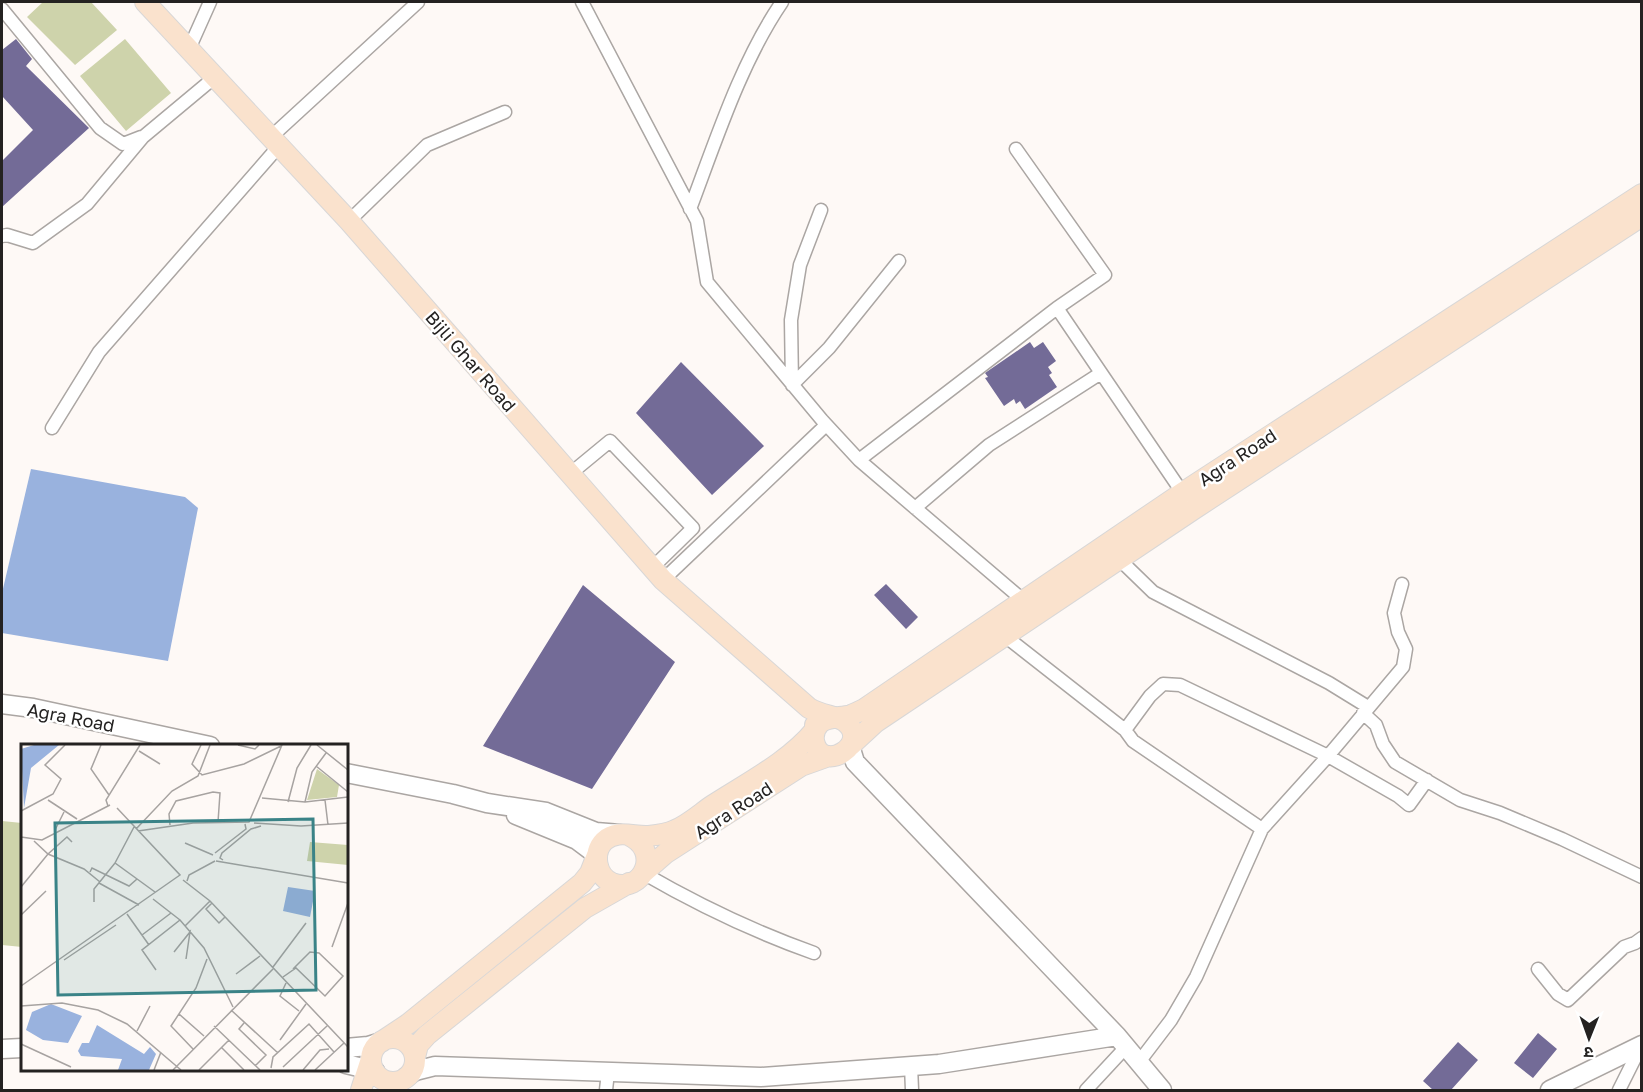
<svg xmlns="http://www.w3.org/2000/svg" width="1643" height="1092" font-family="'Golos Text','Noto Sans Devanagari',sans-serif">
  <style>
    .green { fill: #ced3ab }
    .water { fill: #99b2de }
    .building { fill: #736b97 }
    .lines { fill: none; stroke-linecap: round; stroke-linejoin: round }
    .minor-casing { stroke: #aba6a3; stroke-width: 15 }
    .secondary-casing { stroke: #aba6a3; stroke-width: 21 }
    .primary-casing { stroke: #d8d7d7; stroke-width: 22 }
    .minor { stroke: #fff; stroke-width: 12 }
    .secondary { stroke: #fff; stroke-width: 18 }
    .primary { stroke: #fae2cd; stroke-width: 20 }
    .labels { text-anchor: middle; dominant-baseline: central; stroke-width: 5; stroke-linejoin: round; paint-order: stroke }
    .street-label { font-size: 18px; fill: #242221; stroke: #fff }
    .inset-road { fill: none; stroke: #a7a3a1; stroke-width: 1.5 }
    .view { fill: #3a8387; fill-opacity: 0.15; stroke: #3a8387; stroke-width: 3 }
    .inset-edge { fill: none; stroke: #242221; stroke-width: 3 }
  </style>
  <rect width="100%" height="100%" fill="#fef9f6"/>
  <path class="green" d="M43 2H91L117 30 75 65 27 17Z
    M125 39 171 93 126 131 80 76Z
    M2 821 22 823V947L2 945Z"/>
  <path class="water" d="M31 469 185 497 198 508 168 661 2 633V593Z"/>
  <path class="building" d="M16 39 32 59 26 66 89 128 2 207V161L33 130 2 96V50Z
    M1030 342 1034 348 1043 342 1056 361 1048 367 1052 373 1049 375 1057 387 1025 409 1020 401 1016 404 1014 399 1004 406 985 378 988 377 985 373Z
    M681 362 764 446 712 495 636 413Z
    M886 584 918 617 906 629 874 595Z
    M583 585 675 662 592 789 483 746Z
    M1538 1033 1557 1049 1533 1078 1514 1063Z
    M1458 1042 1478 1060 1451 1090H1433L1423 1081Z"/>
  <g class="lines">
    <defs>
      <path id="minor" d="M582 2 697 221 707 282 822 420 859 460 1057 308 1105 275 1016 149
        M2 9 100 128 123 144 141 137
        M189 49 210 2
        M271 137 418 2
        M690 209C716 140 741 62 782 2
        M821 210 800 265 791 320 792 385 829 348 899 261
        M349 221 427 145 505 112
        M2 236 7 235 33 243 87 204 143 137 215 77
        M1057 308 1186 498
        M52 428 99 352 279 146
        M859 460 1024 601
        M570 474 610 441 693 528 652 568
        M915 508 989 445 1101 373
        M1119 559 1153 592 1329 683 1368 707
        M663 580 826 425
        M1005 636 1125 730 1133 741 1262 829 1328 756 1403 667 1406 649 1398 632 1394 613 1402 584
        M1363 713 1376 725 1383 744 1395 762 1460 800 1500 813 1562 839 1642 877
        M1125 730 1150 696 1163 684 1180 685 1328 756 1398 796 1409 805 1427 780
        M643 873C700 906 752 931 814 953
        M1538 969 1558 994 1568 1000 1624 947 1635 943 1642 938
        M1139 1062 1171 1020 1196 977 1262 829
        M911 1066 912 1090
        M606 1090 608 1072
        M1086 1090 1126 1047
        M1619 1090 1641 1046"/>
      <path id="secondary" d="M2 704 33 708 210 746
        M850 746 855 762 1117 1036 1162 1090
        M346 773 453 794 487 803 546 812 596 832 620 834
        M516 815 577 840 597 855
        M346 1048 368 1046 381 1042
        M2 1049 22 1048
        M346 1064 375 1071
        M406 1077 415 1071 435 1066 761 1077 939 1064 1117 1036
        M1550 1090 1642 1045"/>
      <path id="primary" d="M145 2 349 221 663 580 809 708C820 715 836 716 844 721 874 743 821 776 814 741 813 734 815 728 820 723 828 716 841 718 851 715 856 713 860 711 864 709L1182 493 1642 194
        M850 746 876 722 1194 509 1642 216
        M628 835C663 850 643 895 612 883 596 876 592 853 604 841 617 829 634 837 648 836 657 835 667 834 675 830 688 825 701 813 713 805 747 783 790 761 815 730V725
        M643 873 666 853 801 766 829 756
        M371 1060a22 22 0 1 1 44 0a22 22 0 1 1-44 0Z
        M381 1042 408 1024 582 883 590 873 597 855
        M415 1057 418 1045 427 1035 585 908 629 883
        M361 1090 371 1059"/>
    </defs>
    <use href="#minor" class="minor-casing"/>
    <use href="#secondary" class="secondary-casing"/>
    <use href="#primary" class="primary-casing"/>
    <use href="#minor" class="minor"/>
    <use href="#secondary" class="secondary"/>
    <use href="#primary" class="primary"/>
  </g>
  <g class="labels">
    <g class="street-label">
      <text transform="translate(471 361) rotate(49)">Bijli Ghar Road</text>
      <text transform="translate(1237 457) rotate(-33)">Agra Road</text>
      <text transform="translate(71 717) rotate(11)">Agra Road</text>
      <text transform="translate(733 810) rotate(-33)">Agra Road</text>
    </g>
  </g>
  <g transform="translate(21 744)">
    <rect width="327" height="327" fill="#fef9f6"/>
    <path d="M296 25 318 41 316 53 286 56ZM289 98 327 101V121L286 117Z" fill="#ced3ab"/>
    <path d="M13 1H38L10 24 3 64 0 5ZM267 143 294 147 289 173 262 167ZM30 260 61 272 47 299 22 296 5 286 11 268ZM76 281 123 310 129 303 135 310 128 326H97L101 315 60 312 57 307 61 299H68Z" fill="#99b2de"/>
    <path class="inset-road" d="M80 1 70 25 88 51M180 1 171 20 181 31 223 20 260 2M217 1 234 5 238 1M296 1 327 26M118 7 139 20M295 22 327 48M241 54 284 58 327 53M27 56 56 75M304 56 307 81M267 58 276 24 290 1M284 58 291 28 305 9M87 62 85 56 119 1M0 67 32 50 40 35 24 21 44 1M233 79 280 82 327 79M149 81 148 70 155 57 192 48 199 49 197 78M115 85 151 47 177 32 189 1M34 86 43 68M117 87 172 79 228 78 261 1M0 93 21 96 89 61M13 97 27 110 63 125 79 138M164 99 192 111M194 109 225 85 224 80M202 116 199 114 201 109 230 85 240 82M195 117 327 139M94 119 113 83M69 128 71 124 108 142 116 135M162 136 189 157 327 303M166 137 168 131 194 117M78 139 118 161M0 143 27 110 46 93 51 98M132 155 159 176M73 158V145L94 119 134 148M191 159 185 165 198 179 204 173M106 170 128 201M0 171 25 147M164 182 189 157M121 191 150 169M311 203 327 159M153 208 169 188 165 215M43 216 95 181M252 223 285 179M135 226 121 206 159 176 183 204 212 263M215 230 239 212M262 233 275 224 304 252 322 232 298 209 289 208 272 225M265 239 259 252 278 267M0 242 159 131 96 64M0 262 41 259 77 266 106 280 160 326M210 266 257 309M158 270 183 292M223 279 218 285 245 311 234 322M193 282 239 326M116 287 129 262M259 296 285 260M0 300 50 323M201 304 223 326M172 305 150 282 175 244 186 215M262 323 306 282M250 324 252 313 288 280 313 308M133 326 140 308M152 326 252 225M178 326 208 296M282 326 299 306 308 305M294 326 323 299"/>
    <path class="view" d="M292 75 295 246 37 251 34 79Z"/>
    <rect width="327" height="327" class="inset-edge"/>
  </g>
  <rect width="1643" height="1092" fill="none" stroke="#242221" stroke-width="6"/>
  <g transform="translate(1589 1038) rotate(181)" stroke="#ffffff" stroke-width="4.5" paint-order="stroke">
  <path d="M0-4.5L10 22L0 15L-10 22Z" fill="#242221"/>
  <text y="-9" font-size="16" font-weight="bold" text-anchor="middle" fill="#242221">उ</text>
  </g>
</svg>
